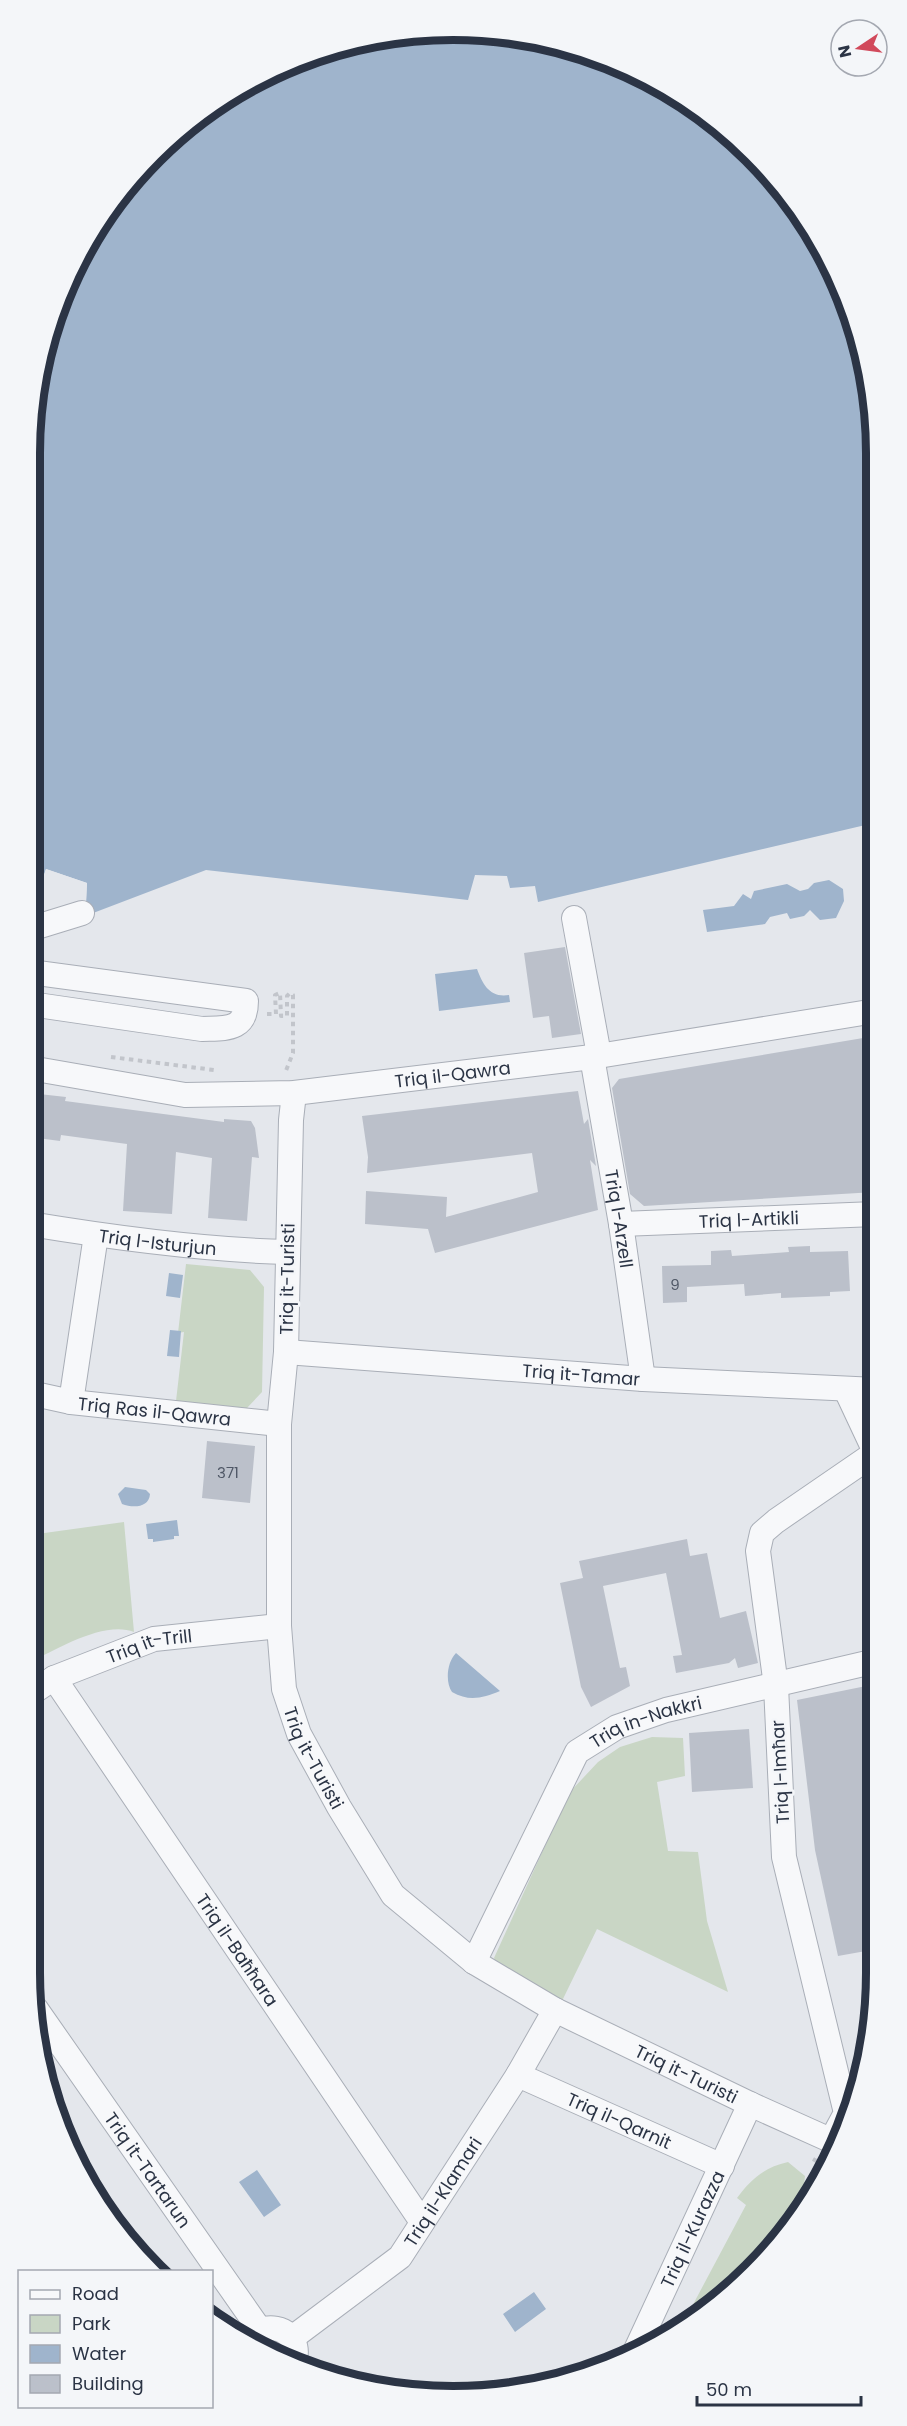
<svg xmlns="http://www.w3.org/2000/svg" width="907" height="2426" font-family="Poppins,sans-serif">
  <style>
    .green { fill: #c9d6c5 }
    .water { fill: #9fb4cc }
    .pier { fill: #e4e7ec }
    .building { fill: #bbc0ca }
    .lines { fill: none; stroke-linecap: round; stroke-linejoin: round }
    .minor-casing { stroke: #a9aeb7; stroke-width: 26 }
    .path { stroke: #c2c5cb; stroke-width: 4; stroke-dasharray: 4.5 4.5; stroke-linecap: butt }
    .minor { stroke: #f7f8fa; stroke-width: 24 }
    .labels { text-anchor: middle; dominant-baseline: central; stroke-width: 5; stroke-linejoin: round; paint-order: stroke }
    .number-label { font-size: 15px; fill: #4f5766 }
    .street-label { font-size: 18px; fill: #2b3445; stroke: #f4f6f9 }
    .rim { fill: none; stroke: #2b3445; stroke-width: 8 }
  </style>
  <rect width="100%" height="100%" fill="#e4e7ec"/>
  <path class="green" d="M186 1264 250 1270 264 1287 262 1392 247 1408 176 1401 184 1332 178 1333Z
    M30 1404 41 1406 34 1437H30Z
    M124 1522 134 1632C105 1620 57 1649 30 1662V1535Z
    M652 1737 683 1738 685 1776 657 1782 668 1851 698 1852 707 1921 728 1992 597 1929 562 2001 500 1971 494 1958 569 1793 598 1762 620 1747Z
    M788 2162 805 2176 801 2212 790 2230 689 2325 680 2329 746 2205 737 2198C751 2179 765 2167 788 2162Z"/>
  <path class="water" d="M482 31 563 45 688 101 772 175 845 291 873 398 874 823 538 902 535 886 510 888 507 876 475 875 468 900 206 870 59 926 86 903 87 883 46 869 39 890 30 887V454L45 344 74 266 118 195 175 135 242 87 318 52 399 34Z
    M829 880 843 889 844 901 836 918 820 920 810 910 804 916 790 919 787 913 770 917 765 924 707 932 703 910 734 906 743 894 751 899 754 891 787 884 800 891 808 889 814 883Z
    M477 969C483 985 490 998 509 995L510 1002 439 1011 435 974Z
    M169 1273 183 1275 180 1298 166 1296Z
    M170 1330 181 1331 179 1357 167 1356Z
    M125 1487 146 1490 150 1494C149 1508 133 1508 122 1504L118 1494Z
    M177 1520 179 1536H174V1539L153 1542V1539H148L146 1524Z
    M456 1653 500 1691C483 1698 469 1702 452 1692 445 1682 447 1662 456 1653Z
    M257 2170 281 2205 264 2217 239 2182Z
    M534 2292 546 2309 515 2332 503 2314Z"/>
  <path class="pier" d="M46 869 87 883 86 903 55 910 83 901 84 885 47 873 41 892 30 890V887L39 890Z"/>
  <path class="building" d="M565 947 581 1034 552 1038 549 1016 533 1018 524 953Z
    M875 1036V1192L644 1206 630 1194 612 1088 619 1079Z
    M578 1091 584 1124 588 1119 596 1166 590 1160 598 1210 435 1253 428 1229 365 1224 366 1191 447 1197 446 1217 538 1192 532 1153 367 1173 368 1157 362 1116Z
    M30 1093 66 1097 65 1101 224 1122V1119L251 1121 255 1128 259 1158 252 1157 247 1221 208 1218 212 1158 176 1152 172 1214 123 1211 127 1144 61 1135 60 1141 30 1137Z
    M810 1246V1252L848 1251 850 1291 830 1292V1296L781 1298V1293L745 1296 744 1284 687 1287V1302L663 1303 662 1266 711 1265V1251L731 1250 732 1256 789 1252 788 1247Z
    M207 1441 255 1446 250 1503 202 1498Z
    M687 1539 690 1556 707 1553 720 1618 746 1611 758 1663 738 1668 735 1658 729 1663 676 1673 673 1656 682 1655 666 1573 603 1586 620 1668 626 1667 630 1686 591 1707 581 1687 560 1583 583 1578 579 1561Z
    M876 1684V1734L864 1737 877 1797V1949L838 1956 815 1850 797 1700Z
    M749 1729 753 1788 692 1792 689 1733Z"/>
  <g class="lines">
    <defs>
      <g id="minor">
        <path d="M574 918 599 1055"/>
        <path d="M30 929 82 913"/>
        <path d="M30 972 246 1001C246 1031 226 1028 202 1029L30 1004"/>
        <path id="s1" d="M592 1057 621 1224 643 1379"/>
        <path id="s2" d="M30 1068 185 1095 294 1093 592 1057 875 1011"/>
        <path id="s3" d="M294 1093 291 1120 286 1352 279 1424V1626L284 1689 299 1734 339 1807 393 1895 474 1962 555 2010 750 2104 839 2144"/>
        <path id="s4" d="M30 1224C115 1238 202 1250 288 1252"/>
        <path id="s5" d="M621 1224 875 1214"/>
        <path id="s6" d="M286 1352 643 1379 876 1390"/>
        <path d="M846 1390 876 1454"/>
        <path id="s7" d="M30 1393 71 1402 279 1424"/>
        <path d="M71 1402 96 1235"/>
        <path id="s8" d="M54 1678 422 2222"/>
        <path id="s9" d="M30 1694 54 1678 154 1639 279 1626"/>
        <path id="s10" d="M474 1962 577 1752 617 1727 666 1710 876 1661"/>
        <path id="s11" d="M36 2009 260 2330"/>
        <path id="s12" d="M518 2075 722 2166"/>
        <path d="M831 2141 846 2113 784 1857 776 1686 758 1551 762 1533 776 1521 875 1453"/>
        <path id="s13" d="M292 2338 400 2257 518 2075 555 2010"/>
        <path d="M249 2343 260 2330C283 2323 302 2339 294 2363"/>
        <path id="s14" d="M634 2354 750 2104"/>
      </g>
    </defs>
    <use href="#minor" class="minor-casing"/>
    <path class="path" d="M267 1014H276L275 995 280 993 281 1016H287V996L290 993 293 995V1053L285 1073
      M111 1057 214 1070
      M813 2159 828 2168"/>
    <use href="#minor" class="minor"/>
  </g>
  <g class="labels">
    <g class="number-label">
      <text x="675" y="1284">9</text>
      <text x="228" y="1472">371</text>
    </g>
    <g class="street-label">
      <text stroke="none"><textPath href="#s2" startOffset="426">Triq il-Qawra</textPath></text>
      <text stroke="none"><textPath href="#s1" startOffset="164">Triq l-Arzell</textPath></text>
      <text stroke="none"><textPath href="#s5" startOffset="128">Triq l-Artikli</textPath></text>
      <text stroke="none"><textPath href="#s4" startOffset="129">Triq l-Isturjun</textPath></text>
      <text transform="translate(287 1279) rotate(-89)">Triq it-Turisti</text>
      <text stroke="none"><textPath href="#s6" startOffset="296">Triq it-Tamar</textPath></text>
      <text stroke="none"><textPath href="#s7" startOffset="126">Triq Ras il-Qawra</textPath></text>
      <text stroke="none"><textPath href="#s9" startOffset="130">Triq it-Trill</textPath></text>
      <text stroke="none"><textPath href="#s10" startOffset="310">Triq in-Nakkri</textPath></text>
      <text stroke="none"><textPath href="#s3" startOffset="672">Triq it-Turisti</textPath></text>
      <text transform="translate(780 1772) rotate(-93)">Triq l-Imħar</text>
      <text stroke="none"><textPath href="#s8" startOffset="328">Triq il-Baħħara</textPath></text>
      <text stroke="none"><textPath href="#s3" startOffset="1176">Triq it-Turisti</textPath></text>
      <text stroke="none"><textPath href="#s12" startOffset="111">Triq il-Qarnit</textPath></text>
      <text stroke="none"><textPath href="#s11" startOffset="196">Triq it-Tartarun</textPath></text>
      <text stroke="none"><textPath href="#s13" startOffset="213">Triq il-Klamari</textPath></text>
      <text stroke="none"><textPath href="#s14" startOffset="138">Triq il-Kurazza</textPath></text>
    </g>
  </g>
  <path d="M0 0H907V2426H0ZM453 40H453A413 413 0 0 1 866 453V1973A413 413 0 0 1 453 2386H453A413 413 0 0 1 40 1973V453A413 413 0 0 1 453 40Z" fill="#f4f6f9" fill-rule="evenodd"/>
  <path class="rim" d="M453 40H453A413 413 0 0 1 866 453V1973A413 413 0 0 1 453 2386H453A413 413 0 0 1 40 1973V453A413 413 0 0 1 453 40Z"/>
  <rect x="18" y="2270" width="195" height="138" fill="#f4f6f9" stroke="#a4a8b1" stroke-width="1.5"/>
  <rect x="30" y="2290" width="30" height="9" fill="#f7f8fa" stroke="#a4a8b1" stroke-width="1.5"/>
  <text x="72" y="2300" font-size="18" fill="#2b3445">Road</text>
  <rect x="30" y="2315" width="30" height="18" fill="#c9d6c5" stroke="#a4a8b1" stroke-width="1.5"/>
  <text x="72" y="2330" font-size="18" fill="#2b3445">Park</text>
  <rect x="30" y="2345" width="30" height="18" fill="#9fb4cc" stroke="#a4a8b1" stroke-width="1.5"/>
  <text x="72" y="2360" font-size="18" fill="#2b3445">Water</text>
  <rect x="30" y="2375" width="30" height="18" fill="#bbc0ca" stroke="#a4a8b1" stroke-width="1.5"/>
  <text x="72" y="2390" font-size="18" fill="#2b3445">Building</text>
  <g transform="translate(859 48) rotate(257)"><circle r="28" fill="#f4f6f9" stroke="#a4a8b1" stroke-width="1.5"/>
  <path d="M0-4.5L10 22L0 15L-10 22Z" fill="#d1495b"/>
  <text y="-9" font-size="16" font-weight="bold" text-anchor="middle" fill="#2b3445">N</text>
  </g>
  <path d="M697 2396v9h164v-9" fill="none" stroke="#2b3445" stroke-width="3"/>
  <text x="706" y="2396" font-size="18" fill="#2b3445" stroke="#f4f6f9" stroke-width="4.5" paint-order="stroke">50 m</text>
</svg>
